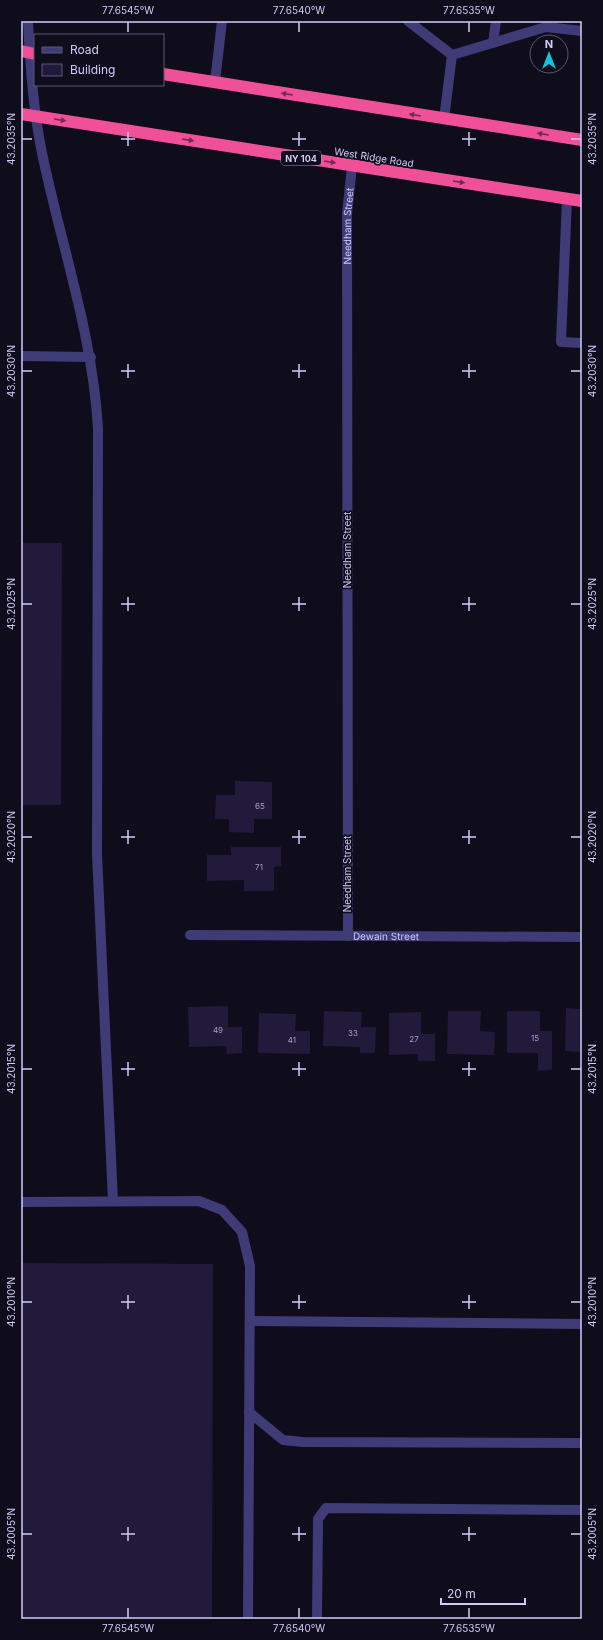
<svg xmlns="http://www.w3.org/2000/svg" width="603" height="1640" font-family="Inter,sans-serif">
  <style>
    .building { fill: #221a3a }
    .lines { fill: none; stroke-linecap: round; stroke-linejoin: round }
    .minor { stroke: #3f3b76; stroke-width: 10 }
    .highway { stroke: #f05098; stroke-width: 12 }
    .oneway { fill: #742b53 }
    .ticks { fill: none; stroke: #d1cbfa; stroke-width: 1.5 }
    .labels { text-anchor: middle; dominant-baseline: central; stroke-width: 3.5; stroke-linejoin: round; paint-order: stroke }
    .number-label { font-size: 8px; fill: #a59fca }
    .shield { fill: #0f0c1b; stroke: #9792b7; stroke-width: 1 }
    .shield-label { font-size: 9px; font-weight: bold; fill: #d1cbfa }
    .street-label { font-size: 10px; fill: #d1cbfa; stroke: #0f0c1b }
    .neatline { fill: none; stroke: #d1cbfa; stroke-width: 1.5 }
    .ticks-label { font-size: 10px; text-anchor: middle; fill: #d1cbfa }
  </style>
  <rect width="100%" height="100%" fill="#0f0c1b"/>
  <path class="building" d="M21 543H62L61 805H21Z
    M235 781 272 782V819H254V833L229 832V819H215L216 795H235Z
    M231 847H281V866L274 867V891H244V880L207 881V855H231Z
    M228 1006V1027H242V1053L227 1054 226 1046 189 1047 188 1007Z
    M566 1008 582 1009V1052L565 1051Z
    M324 1011 362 1012 361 1027H376L375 1053H360V1047L323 1046Z
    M448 1011H481L480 1031 495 1032 494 1055 447 1054Z
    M507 1011H540V1031H552V1070L538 1071V1053H507Z
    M421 1012V1034H435V1061H418V1054L389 1055V1013Z
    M259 1013 296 1014 295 1031H310V1054L258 1053Z
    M21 1263 213 1264 212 1619H21Z"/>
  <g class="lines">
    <g class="minor">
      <path d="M28 21C30 65 33 110 42 153 61 245 93 335 98 429L97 854 113 1201"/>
      <path d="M408 21 452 55"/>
      <path d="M493 43 496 21"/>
      <path d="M452 55 546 27 582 31"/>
      <path d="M215 82 222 21"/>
      <path d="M444 119 452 55"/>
      <path d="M567 199 561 342 582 343"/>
      <path d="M21 356 91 357"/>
      <path id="s1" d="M190 935 582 937"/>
      <path id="s2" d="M348 936 347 214 352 166"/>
      <path d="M21 1202 199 1201 222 1210 242 1232 250 1266 248 1619"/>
      <path d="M250 1321 582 1324"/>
      <path d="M249 1412 283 1440 302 1442 582 1443"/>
      <path d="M317 1619 318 1519 326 1508 582 1510"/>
    </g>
    <path class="highway" d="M21 51 35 54
      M163 74 582 140
      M21 114 582 201"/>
  </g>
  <defs><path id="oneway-solid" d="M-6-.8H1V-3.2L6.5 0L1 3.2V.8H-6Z"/></defs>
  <g class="oneway">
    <use href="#oneway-solid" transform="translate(287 94) rotate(-171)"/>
    <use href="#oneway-solid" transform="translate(415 115) rotate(-171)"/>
    <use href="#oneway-solid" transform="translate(60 120) rotate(9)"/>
    <use href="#oneway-solid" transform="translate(543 134) rotate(-171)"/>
    <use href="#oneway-solid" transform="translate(188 140) rotate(9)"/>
    <use href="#oneway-solid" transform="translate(330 162) rotate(9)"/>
    <use href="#oneway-solid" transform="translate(459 182) rotate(9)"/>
  </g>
  <path class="ticks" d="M128 22V32M299 22V32M469 22V32M128 132V146M299 132V146M469 132V146M22 139H32M121 139H135M292 139H306M462 139H476M571 139H581M128 364V378M299 364V378M469 364V378M22 371H32M121 371H135M292 371H306M462 371H476M571 371H581M128 597V611M299 597V611M469 597V611M22 604H32M121 604H135M292 604H306M462 604H476M571 604H581M128 830V844M299 830V844M469 830V844M22 837H32M121 837H135M292 837H306M462 837H476M571 837H581M128 1062V1076M299 1062V1076M469 1062V1076M22 1069H32M121 1069H135M292 1069H306M462 1069H476M571 1069H581M128 1295V1309M299 1295V1309M469 1295V1309M22 1302H32M121 1302H135M292 1302H306M462 1302H476M571 1302H581M128 1527V1541M299 1527V1541M469 1527V1541M22 1534H32M121 1534H135M292 1534H306M462 1534H476M571 1534H581M128 1608V1618M299 1608V1618M469 1608V1618"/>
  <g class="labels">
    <g class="number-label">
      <text x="260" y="806">65</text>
      <text x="259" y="867">71</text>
      <text x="218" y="1030">49</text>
      <text x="353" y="1033">33</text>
      <text x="535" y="1038">15</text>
      <text x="414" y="1039">27</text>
      <text x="292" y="1040">41</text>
    </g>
    <rect class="shield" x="281" y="151" width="40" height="14" rx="3"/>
    <g class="shield-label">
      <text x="301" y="158">NY 104</text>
    </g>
    <g class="street-label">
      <text transform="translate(374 157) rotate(9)">West Ridge Road</text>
      <text stroke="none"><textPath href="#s2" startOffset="710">Needham Street</textPath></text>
      <text transform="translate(347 550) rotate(-90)">Needham Street</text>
      <text transform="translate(347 874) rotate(-90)">Needham Street</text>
      <text stroke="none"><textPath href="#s1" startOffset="196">Dewain Street</textPath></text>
    </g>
  </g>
  <rect width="603" height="1640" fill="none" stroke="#0f0c1b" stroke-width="44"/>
  <rect x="34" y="34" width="130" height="52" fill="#0f0c1b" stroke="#5d5874"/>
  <rect x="42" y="47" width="20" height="6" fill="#3f3b76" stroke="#5d5874"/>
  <text x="70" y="54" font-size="12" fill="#d1cbfa">Road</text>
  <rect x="42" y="64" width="20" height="12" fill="#221a3a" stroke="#5d5874"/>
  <text x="70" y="74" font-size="12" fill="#d1cbfa">Building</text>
  <g transform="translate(549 54)"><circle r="19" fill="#0f0c1b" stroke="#5d5874"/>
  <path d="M0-3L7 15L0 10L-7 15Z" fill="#13c3de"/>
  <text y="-6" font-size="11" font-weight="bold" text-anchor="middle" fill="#d1cbfa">N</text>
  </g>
  <path d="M441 1598v6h84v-6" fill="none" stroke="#d1cbfa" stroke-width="2"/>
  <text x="447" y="1598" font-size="12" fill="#d1cbfa" stroke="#0f0c1b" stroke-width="3" paint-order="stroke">20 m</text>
  <rect x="22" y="22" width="559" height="1596" class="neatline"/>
  <g class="ticks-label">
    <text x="128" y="14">77.6545°W</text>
    <text x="299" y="14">77.6540°W</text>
    <text x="469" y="14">77.6535°W</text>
    <text transform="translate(11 139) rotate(-90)" y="4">43.2035°N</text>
    <text transform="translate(592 139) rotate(-90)" y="4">43.2035°N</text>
    <text transform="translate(11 371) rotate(-90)" y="4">43.2030°N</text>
    <text transform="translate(592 371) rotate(-90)" y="4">43.2030°N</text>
    <text transform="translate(11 604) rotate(-90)" y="4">43.2025°N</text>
    <text transform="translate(592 604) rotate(-90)" y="4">43.2025°N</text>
    <text transform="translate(11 837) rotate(-90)" y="4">43.2020°N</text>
    <text transform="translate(592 837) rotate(-90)" y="4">43.2020°N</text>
    <text transform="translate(11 1069) rotate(-90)" y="4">43.2015°N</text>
    <text transform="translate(592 1069) rotate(-90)" y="4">43.2015°N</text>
    <text transform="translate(11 1302) rotate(-90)" y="4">43.2010°N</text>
    <text transform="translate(592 1302) rotate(-90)" y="4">43.2010°N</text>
    <text transform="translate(11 1534) rotate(-90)" y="4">43.2005°N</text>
    <text transform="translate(592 1534) rotate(-90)" y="4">43.2005°N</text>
    <text x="128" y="1632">77.6545°W</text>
    <text x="299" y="1632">77.6540°W</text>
    <text x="469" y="1632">77.6535°W</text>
  </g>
</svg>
